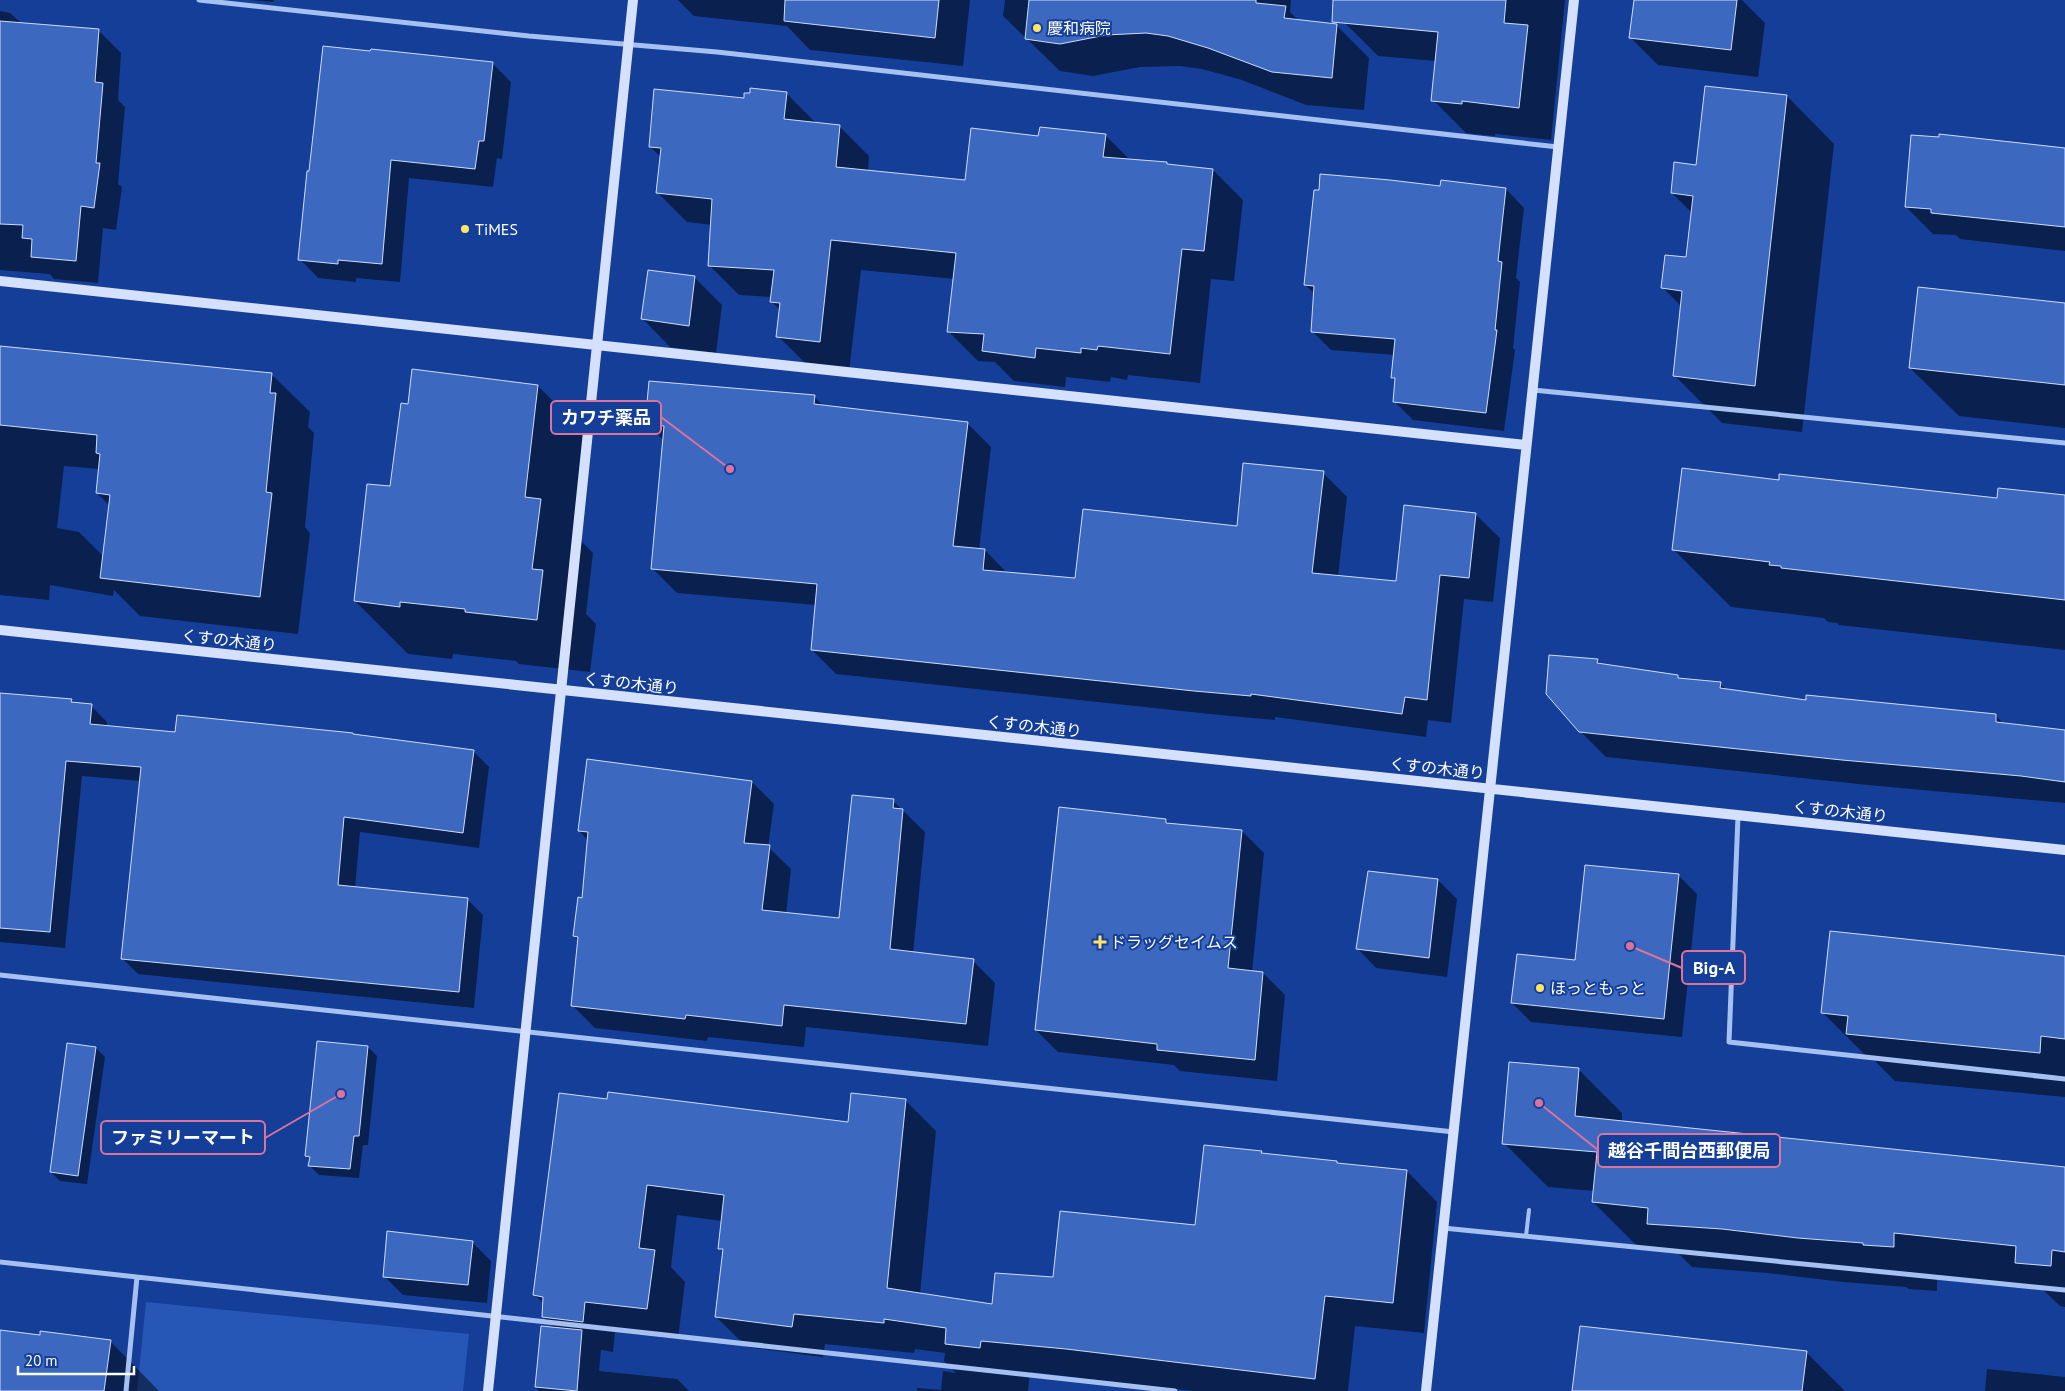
<svg xmlns="http://www.w3.org/2000/svg" width="2065" height="1391" font-family="'PT Sans','Noto Sans JP',sans-serif">
  <style>
    .green { fill: #2757b6 }
    .shadow { fill: #0007; fill-rule: evenodd }
    .building { fill: #3d68bf; stroke: #ceddfd }
    .lines { fill: none; stroke-linecap: round; stroke-linejoin: round }
    .lane { stroke: #a6c0f2; stroke-width: 4 }
    .street { stroke: #a6c0f2; stroke-width: 5 }
    .secondary { stroke: #d5e1fc; stroke-width: 10 }
    .poi-dot { fill: #ffe567; stroke: #143e97; stroke-width: 2 }
    .labels { text-anchor: middle; dominant-baseline: central; stroke-width: 4; stroke-linejoin: round; paint-order: stroke }
    .poi-label { font-size: 16px; fill: #fff; stroke: #143e97; text-anchor: start }
    .street-label { font-size: 16px; fill: #fff; stroke: #143e97 }
    .leader { fill: none; stroke: #da749d; stroke-width: 2 }
    .callout-dot { fill: #da749d; stroke: #143e97; stroke-width: 2 }
    .callout { fill: #143e97; stroke: #da749d; stroke-width: 2 }
    .callout-label { font-size: 18px; text-anchor: middle; font-weight: bold; fill: #fff }
  </style>
  <rect width="100%" height="100%" fill="#143e97"/>
  <path class="green" d="M146 1302 469 1334 463 1391H137Z"/>
  <path class="shadow" d="M249 0H274L273 2Z
    M678 0H970L963 66 810 50 787 26 694 16Z
    M1005 0H1291L1290 12 1299 21 1336 25 1369 58 1364 110 1306 105 1242 80 1202 69 1180 66 1140 67 1093 76 1060 71 1003 16Z
    M1347 0H1565L1551 140 1495 134V136L1466 133 1433 100 1436 61 1378 56 1345 23Z
    M1635 0H1742L1765 23 1758 77 1658 65 1630 37Z
    M0 11 10 13 22 24 99 31 121 53 118 100 125 107 118 184 122 187 116 230 103 228 98 283 54 279 50 274 0 270Z
    M492 63 511 82 502 159 497 158 493 187 409 178 400 282 356 278V282L318 278 300 259 308 172Z
    M1706 87 1787 96 1834 144 1802 432 1722 423 1674 375 1682 307 1662 287 1687 259 1692 213 1672 193 1698 166Z
    M786 93 817 124 839 126 869 156 868 171 966 181 1040 138 1105 135 1130 160 1213 170 1243 200 1234 281 1211 279 1200 383 1128 375 1127 380 1111 377 1110 382 1066 377 1065 387 1014 381 995 362 978 361 948 331 955 279 861 270 849 372 808 366 778 336 781 311 772 302V297L739 295 709 265 712 225 687 222 657 192 661 157 650 147 745 99Z
    M2065 149V251L1960 239 1956 235 1933 234 1906 207Z
    M1441 188 1506 189 1524 208 1516 278 1520 282 1513 348 1515 350 1504 431 1413 420 1394 401 1396 382 1392 378 1395 355 1331 350 1312 331 1315 294 1305 285Z
    M695 278 722 305 716 353 670 347 643 319Z
    M2065 304V428L1959 416 1910 368Z
    M0 347 271 374 310 412 308 427 314 433 305 527 310 533 298 634 140 616 114 590 113 596 50 585 49 600 0 595ZM64 466 99 469 97 493 110 506 104 557 79 532 57 528Z
    M538 386 591 439 579 539 593 553 586 614 596 624 590 672 519 664 516 661 453 654 452 659 408 654 355 601 391 488 409 405Z
    M814 397 824 406 967 423 991 447 979 550H985L1008 574 1077 580 1238 527 1323 473 1347 497 1338 577 1397 582 1475 514 1500 538 1493 602 1464 599 1451 723 1428 720 1426 737 1275 717V720L1219 715 836 674 812 650 816 605 677 593 653 569 664 441 646 423Z
    M1780 482 1998 499 2065 496V650L1839 625 1837 623 1828 622 1824 618 1731 607 1674 550Z
    M1597 660 1602 665 1678 677 1681 680 1720 684 1727 690 1807 701 1996 716 2004 724 2065 732V803L1868 785 1606 757 1580 731Z
    M0 694 71 700 75 704 91 706 107 722V726L176 734 354 735 473 751 489 767 479 848 360 832 355 888 467 899 483 915 474 1008 138 974 122 958 141 781 82 776 65 948 0 942Z
    M752 782 774 804 768 847 791 869 786 914 840 920 893 801 925 832 913 954 973 961 995 983 988 1046 806 1027 804 1047 708 1037 707 1041 595 1028 573 1006 579 941 574 936 583 899 588 840 579 831Z
    M1166 820 1170 824 1242 831 1264 853 1252 972 1263 973 1285 995 1277 1081 1180 1071 1174 1065 1058 1052 1036 1030Z
    M1679 876 1697 894 1682 1037 1531 1022 1512 1003 1576 961Z
    M1438 880 1457 899 1447 977 1376 968 1358 949Z
    M2065 958V1097L1895 1081 1875 1061 1870 1060 1823 1013Z
    M368 1047 377 1056 368 1145H363L359 1178 319 1175 310 1166 311 1160 306 1156Z
    M96 1048 105 1057 87 1184 60 1181 51 1172Z
    M1578 1069 1622 1113V1122L2065 1168V1307L2060 1306 2041 1288 1937 1277V1291L1909 1289 1906 1287 1843 1282 1767 1273 1692 1267 1675 1250 1637 1246 1593 1202 1594 1191 1548 1187 1504 1143Z
    M560 1094 849 1124 905 1100 936 1131 920 1294 994 1305 1054 1279 1197 1226 1261 1152 1264 1155 1336 1162 1339 1165 1407 1171 1437 1202 1424 1333 1355 1326 1348 1391H1193L1030 1372 1028 1391H917V1388L941 1390 943 1371 956 1373 944 1361 945 1353 915 1349 914 1353 825 1344 823 1357 747 1347 716 1317 724 1253 719 1248 722 1221 677 1215 671 1267 685 1282 678 1339 615 1332 613 1352 601 1350 599 1371 677 1379 689 1391H539L536 1387 555 1329 543 1317 544 1304 535 1295Z
    M389 1232 472 1242 491 1261 487 1303 403 1295 384 1276Z
    M0 1332 41 1337 110 1341 159 1391H0Z
    M1806 1352 1845 1391H1574Z
    M1987 1369 2065 1377V1391H1985Z"/>
  <path class="building" d="M785 0H939L935 38 784 21Z
    M1029 0H1256V3L1286 6 1284 18 1337 24 1332 78 1272 72 1208 48 1168 36 1146 33 1106 35 1060 44 1025 39Z
    M1333 0H1506L1504 23 1528 25 1519 108 1462 101V104L1431 101 1438 32 1332 22Z
    M1634 0H1737L1731 50 1629 38Z
    M0 21 99 29 95 82 103 83 96 163H100L94 208 81 206 76 261 31 257 32 239 22 238 23 225 0 224Z
    M323 46 370 51 371 49 493 62 484 141H479L475 169 391 160 382 264 338 260V264L298 260 307 171H309Z
    M1705 86 1787 95 1755 386 1673 376 1682 291 1661 288 1665 255 1686 257 1693 196 1671 193 1674 162 1696 165Z
    M750 88 787 92 784 119 840 125 836 167 965 180 971 128 1038 136 1040 127 1106 134 1103 157 1167 162V164L1213 169 1204 251 1182 249 1170 354 1098 346 1097 350 1081 348V353L1036 348 1035 358 982 351 984 334 947 332 956 253 831 240 820 342 776 337 780 303 770 302 774 270 708 266 712 199 656 193 661 148 649 147 654 89 744 98V93H750Z
    M1939 134 2065 148V227L1931 213V209L1905 207 1911 135 1939 137Z
    M1320 174 1390 180 1440 186 1441 180 1506 188 1498 261 1502 262 1495 330H1497L1486 413 1393 402 1395 378H1391L1395 339 1311 332 1314 286 1304 285 1314 190H1319Z
    M648 270 695 276 689 326 641 319Z
    M1918 287 2065 303V385L1909 368Z
    M0 346 272 373 270 393H276L266 492 272 493 260 597 100 578 110 495 96 493 100 454 96 453 97 435 0 425Z
    M412 369 538 385 525 497 541 499 532 569 543 570 537 620 465 612V609L400 602V607L354 601 367 484 390 486 401 403 408 404Z
    M649 381 815 395 814 404 968 422 953 546 985 549 983 570 1075 578 1083 509 1237 526 1243 463 1324 471 1312 573 1396 581 1404 505 1476 513 1469 578 1440 575 1427 700 1405 697 1402 714 1251 694V696L1194 691 811 650 817 584 651 569 664 426 645 424Z
    M1682 468 1779 480V474L1997 498 1998 488 2065 495V600L1781 568V566L1769 565 1770 562 1672 550Z
    M1549 655 1598 659 1597 663 1678 675V678L1721 682 1720 688 1806 700V695L1996 714V722L2065 730V782L2021 776 1842 760 1579 732 1546 694Z
    M0 693 72 699 71 702 92 704 90 724 175 732 177 715 353 733V734L474 750 463 833 344 817 338 885 468 898 459 992 121 959 141 767 66 761 50 932 0 928Z
    M587 759 752 781 744 843 770 845 762 910 839 918 852 795 894 799 893 808 903 809 890 949 974 959 966 1024 784 1005 782 1026 686 1015 685 1019 571 1006 578 937 573 936 578 897 582 898 588 832 578 831Z
    M1059 807 1166 819V823L1242 830 1228 968 1263 972 1255 1060 1157 1050V1044L1035 1030Z
    M1585 865 1679 874 1664 1019 1511 1003 1517 954 1575 960Z
    M1368 871 1438 879 1429 958 1356 949Z
    M1830 931 2065 956V1039L2041 1036 2040 1053 1846 1034 1848 1016 1821 1013Z
    M317 1041 368 1046 359 1136H354L350 1169 308 1166 310 1157 305 1156Z
    M67 1043 96 1047 78 1176 50 1172Z
    M1509 1062 1579 1068 1575 1116 2065 1167V1252L2052 1250 2051 1266 2015 1263 2016 1246 1894 1233V1247L1863 1245V1243L1798 1238 1722 1229 1647 1224 1648 1208 1592 1202 1597 1152 1502 1144Z
    M608 1092 848 1122 851 1093 906 1099 887 1288 992 1304 995 1273 1053 1277 1060 1211 1195 1225 1204 1145 1262 1151 1261 1153 1337 1161V1163L1407 1170 1393 1303 1325 1296 1315 1379 1066 1349 981 1341 980 1348 945 1344 946 1328 884 1319V1323L794 1314 792 1327 715 1317 723 1249H718L724 1195 647 1185 639 1248 655 1250 647 1309 585 1302 583 1322 542 1317 543 1297 533 1295 559 1093 607 1099Z
    M387 1231 473 1241 468 1285 383 1277Z
    M541 1326 582 1330 577 1391 535 1387Z
    M1580 1326 1807 1351 1802 1391H1572Z
    M0 1330 40 1335V1331L111 1340 104 1391H0Z"/>
  <g class="lines">
    <path class="lane" d="M1526 1236 1529 1210"/>
    <path class="street" d="M199 0 529 36 717 52 1558 147
      M1533 390 2065 443
      M1738 816 1729 1042 2065 1079
      M0 975 1454 1132
      M1443 1228 2065 1290
      M0 1262 1175 1391
      M126 1391 137 1277"/>
    <path class="secondary" d="M0 281 1526 445
      M0 630 2065 850
      M488 1391 633 0
      M1426 1391 1574 0"/>
  </g>
  <g class="poi-dot">
    <circle cx="1037" cy="28" r="5"/>
    <circle cx="465" cy="229" r="5"/>
    <path d="M1097.5 934.5h5v5h5v5h-5v5h-5v-5h-5v-5h5z"/>
    <circle cx="1540" cy="988" r="5"/>
  </g>
  <g class="labels">
    <g class="poi-label">
      <text x="1047" y="28">慶和病院</text>
      <text x="475" y="229">TiMES</text>
      <text x="1110" y="942">ドラッグセイムス</text>
      <text x="1550" y="988">ほっともっと</text>
    </g>
    <g class="street-label">
      <text transform="translate(229 640) rotate(6)">くすの木通り</text>
      <text transform="translate(631 683) rotate(6)">くすの木通り</text>
      <text transform="translate(1034 726) rotate(6)">くすの木通り</text>
      <text transform="translate(1437 768) rotate(6)">くすの木通り</text>
      <text transform="translate(1840 811) rotate(6)">くすの木通り</text>
    </g>
  </g>
  <path class="leader" d="M730 469L661 417M1630 946L1682 968M341 1094L265 1138M1539 1103L1598 1150"/>
  <g class="callout-dot">
    <circle cx="730" cy="469" r="5"/>
    <circle cx="1630" cy="946" r="5"/>
    <circle cx="341" cy="1094" r="5"/>
    <circle cx="1539" cy="1103" r="5"/>
  </g>
  <g class="callout">
    <rect x="551" y="401" width="110" height="33" rx="5"/>
    <rect x="1682" y="951" width="63" height="33" rx="5"/>
    <rect x="101" y="1121" width="164" height="33" rx="5"/>
    <rect x="1598" y="1134" width="182" height="33" rx="5"/>
  </g>
  <g class="callout-label">
    <text x="606" y="424">カワチ薬品</text>
    <text x="1714" y="974">Big-A</text>
    <text x="183" y="1144">ファミリーマート</text>
    <text x="1689" y="1157">越谷千間台西郵便局</text>
  </g>
  <path d="M18 1366v8h116v-8" fill="none" stroke="#ffffff" stroke-width="2.5"/>
  <text x="25" y="1366" font-size="15" fill="#ffffff" stroke="#143e97" stroke-width="4" paint-order="stroke">20 m</text>
</svg>
